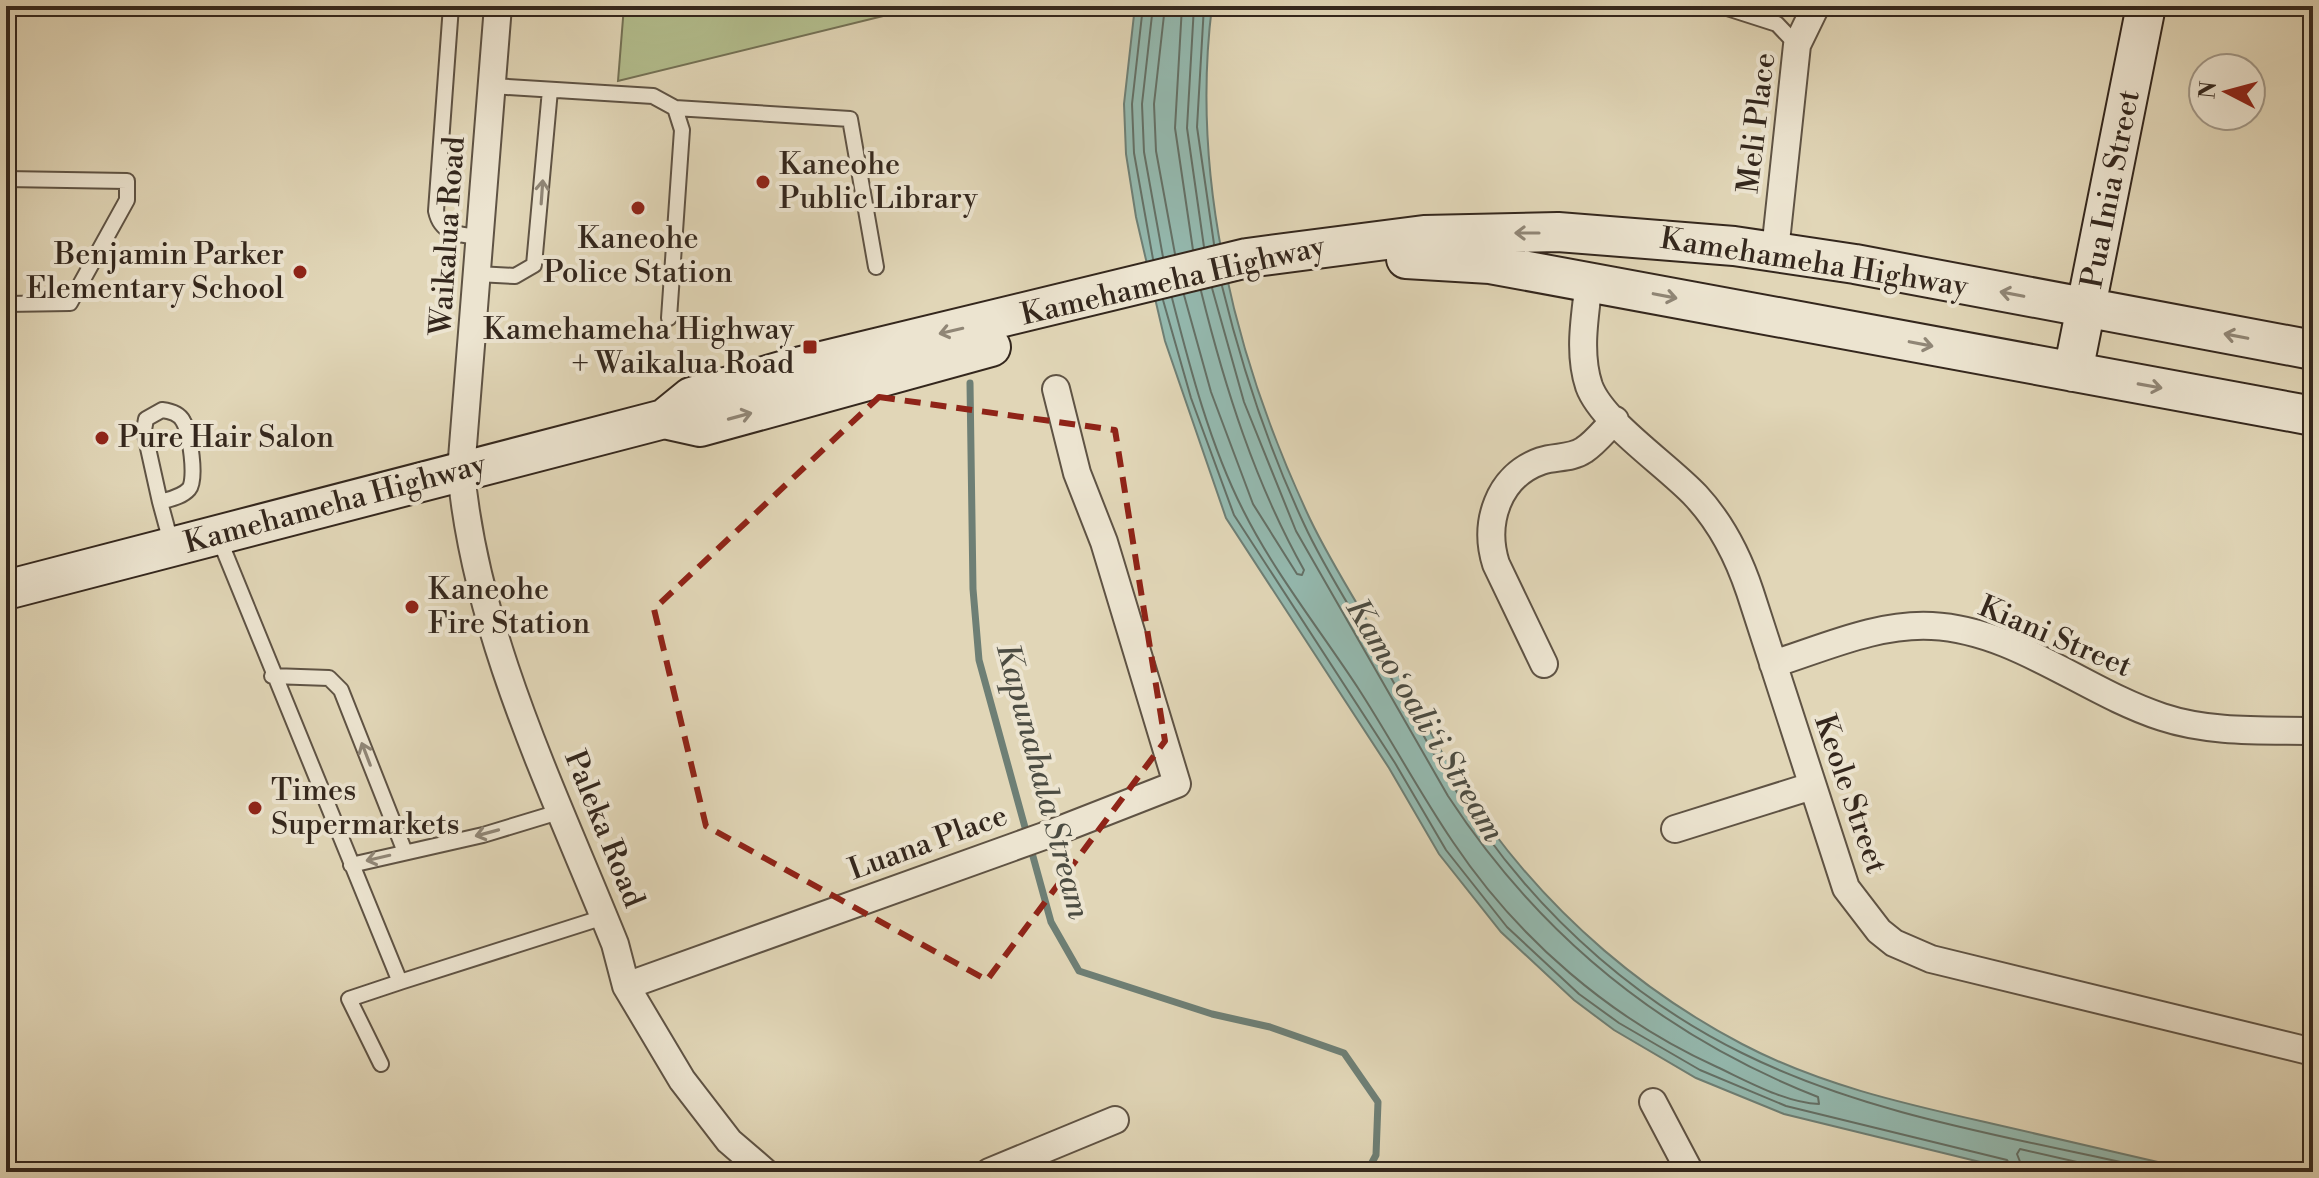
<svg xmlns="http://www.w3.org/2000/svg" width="2319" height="1178" font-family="'Libre Bodoni',serif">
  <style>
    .green { fill: #b3be8e; stroke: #747256; stroke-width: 2 }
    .water { fill: #94b9af; stroke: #6e7f75; stroke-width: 2 }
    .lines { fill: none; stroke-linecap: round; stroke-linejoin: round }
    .shore { stroke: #647066; stroke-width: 2 }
    .stream { stroke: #6e7f75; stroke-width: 7 }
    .lane-casing { stroke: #5f5344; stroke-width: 18 }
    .street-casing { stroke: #5f5344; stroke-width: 30 }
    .secondary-casing { stroke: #34271d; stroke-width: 42 }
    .lane { stroke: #ece4d0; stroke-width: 14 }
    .street { stroke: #ece4d0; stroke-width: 26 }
    .secondary { stroke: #ece4d0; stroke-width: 38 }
    .oneway { stroke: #908676 }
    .marked { fill: none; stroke: #8f2418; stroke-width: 6; stroke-dasharray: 16 10; stroke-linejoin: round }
    .poi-dot { fill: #8f2418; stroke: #ece4d0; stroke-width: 3 }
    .labels { text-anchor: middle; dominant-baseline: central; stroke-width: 8; stroke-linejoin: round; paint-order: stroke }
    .street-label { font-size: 30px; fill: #34271d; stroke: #ece4d0 }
    .poi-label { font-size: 30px; fill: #34271d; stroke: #ece4d0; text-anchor: start }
    .water-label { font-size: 32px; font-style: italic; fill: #4c4c42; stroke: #ece4d0 }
  </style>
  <rect width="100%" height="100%" fill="#e1d6b7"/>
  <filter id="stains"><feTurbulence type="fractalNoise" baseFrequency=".0025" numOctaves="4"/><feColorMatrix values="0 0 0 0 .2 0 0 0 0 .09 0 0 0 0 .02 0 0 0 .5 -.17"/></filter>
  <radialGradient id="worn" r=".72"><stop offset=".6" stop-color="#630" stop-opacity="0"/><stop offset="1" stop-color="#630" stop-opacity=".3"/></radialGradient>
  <path class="green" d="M624 6H924L618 81Z"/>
  <path class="water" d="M1135 6H1212C1190 180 1236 362 1310 519 1332 565 1361 609 1386 653 1420 712 1451 774 1491 829 1557 918 1643 992 1742 1044 1818 1084 1901 1103 1985 1122 2057 1139 2129 1155 2201 1172H2021L1784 1114 1696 1078 1614 1030 1574 1000 1501 932 1439 854 1389 768 1226 518 1165 341 1136 217 1126 154 1124 104Z"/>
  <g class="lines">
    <path class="shore" d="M1143 6 1132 104 1134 153 1153 259
      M1153 6 1142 104 1144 152 1163 257
      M1165 6 1154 104 1156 151 1175 254
      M1182 6 1175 128 1193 250
      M1194 6 1187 128 1204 247
      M1204 6 1197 127 1214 244
      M1222 286C1242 368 1268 447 1304 524 1326 572 1357 617 1383 664 1416 720 1445 779 1484 832 1550 924 1640 1003 1742 1053 1873 1118 2024 1139 2165 1172
      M1184 295 1211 392 1253 504 1297 574 1302 575 1304 570C1255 483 1225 388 1201 291
      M1172 298C1190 368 1210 445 1243 510 1274 572 1320 630 1358 688 1391 739 1419 792 1453 842 1518 939 1611 1019 1717 1067 1747 1081 1786 1103 1819 1104L1818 1097C1663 1036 1539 935 1448 796L1296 531 1244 402 1212 288
      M1163 300 1191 398 1234 515 1395 763 1446 850 1507 927 1579 994 1619 1023 1700 1070 1786 1106 2007 1160 2014 1172
      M2024 1172 2017 1154 2020 1149 2121 1172"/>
    <path class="stream" d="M970 383 973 589 979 660 1051 922 1079 971 1212 1014 1270 1027 1344 1053 1378 1102 1376 1155 1367 1172"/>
    <defs>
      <path id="lane" d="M451 6 436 211C441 235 461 235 481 237
        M1721 6 1777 24 1797 45
        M492 86 653 96 675 108 682 130 669 318
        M675 108 850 119 876 267
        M6 179 127 181V200L70 303 6 304
        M477 274 515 276 534 265 550 90
        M162 410C170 411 179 413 183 421 190 433 197 479 189 489 182 497 170 499 160 502L144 430 146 419Z
        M160 502 172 546
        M218 536 400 982 604 917
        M272 676 329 678 341 690 405 852
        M351 865 483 835 562 811
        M381 1064 349 999 400 982"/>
      <path id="street" d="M498 6 461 471C476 636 554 792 615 944L626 986 682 1080 729 1141 765 1172
        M1775 251 1797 45 1816 6
        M1589 282C1585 316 1578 353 1589 386 1602 422 1667 465 1696 496 1721 523 1738 556 1750 592L1846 888 1879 931 1894 943 1931 959 2313 1052
        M1544 664 1496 564C1483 523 1498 476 1541 461 1555 456 1571 459 1584 450 1595 443 1605 430 1615 420
        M1773 664C1824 648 1878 623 1932 626 2015 630 2085 692 2162 717 2210 733 2263 730 2313 731
        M1675 829 1812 786
        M626 986 1044 836 1177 784 1104 542 1077 473 1056 389
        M1653 1102 1690 1172
        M989 1172 1115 1120"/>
      <path id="secondary" d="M1406 259 1490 264 2313 416
        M2073 372 2146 6
        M664 419 700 427 991 347
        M6 590 664 419 691 397 785 370 1247 258 1424 235 1558 232 1734 246 1855 264 2313 350"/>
    </defs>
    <use href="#lane" class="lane-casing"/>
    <use href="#street" class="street-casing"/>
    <use href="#secondary" class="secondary-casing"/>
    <use href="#lane" class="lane"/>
    <use href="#street" class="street"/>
    <use href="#secondary" class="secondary"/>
  </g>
  <defs><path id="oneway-shaft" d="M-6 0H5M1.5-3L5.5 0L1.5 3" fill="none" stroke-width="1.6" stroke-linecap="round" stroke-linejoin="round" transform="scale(2)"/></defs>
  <g class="oneway">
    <use href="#oneway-shaft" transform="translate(542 192) rotate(-86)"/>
    <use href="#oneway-shaft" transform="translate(1527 233) rotate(-180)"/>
    <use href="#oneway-shaft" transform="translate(2012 294) rotate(-169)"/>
    <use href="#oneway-shaft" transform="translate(1665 296) rotate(11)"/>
    <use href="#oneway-shaft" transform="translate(951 331) rotate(167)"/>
    <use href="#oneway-shaft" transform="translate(2236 336) rotate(-169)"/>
    <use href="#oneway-shaft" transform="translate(1921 344) rotate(11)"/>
    <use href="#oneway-shaft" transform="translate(2150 386) rotate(10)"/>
    <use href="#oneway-shaft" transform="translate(740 416) rotate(-15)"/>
    <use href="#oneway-shaft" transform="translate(366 754) rotate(-111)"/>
    <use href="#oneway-shaft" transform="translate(487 833) rotate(165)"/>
    <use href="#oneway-shaft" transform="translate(378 858) rotate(167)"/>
  </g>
  <path class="marked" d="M879 397 1115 430 1165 741 987 980 706 826 654 609Z"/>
  <g class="poi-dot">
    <circle cx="763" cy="182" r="8"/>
    <circle cx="638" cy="208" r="8"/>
    <circle cx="300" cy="272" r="8"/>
    <rect x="802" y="339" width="16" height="16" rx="4"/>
    <circle cx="102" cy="438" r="8"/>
    <circle cx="412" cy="607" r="8"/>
    <circle cx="255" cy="808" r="8"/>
  </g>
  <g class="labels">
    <g class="street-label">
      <text transform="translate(1757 123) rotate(-83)">Meli Place</text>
      <text transform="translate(2111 189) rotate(-79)">Pua Inia Street</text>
      <text transform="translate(448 236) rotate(-86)">Waikalua Road</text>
      <text transform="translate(1814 263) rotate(9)">Kamehameha Highway</text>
      <text transform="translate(1173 281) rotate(-13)">Kamehameha Highway</text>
      <text transform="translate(335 504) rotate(-15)">Kamehameha Highway</text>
      <text transform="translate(2055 637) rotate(23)">Kiani Street</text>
      <text transform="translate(1850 794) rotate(71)">Keole Street</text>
      <text transform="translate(604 829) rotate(68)">Paleka Road</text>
      <text transform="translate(928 843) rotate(-20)">Luana Place</text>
    </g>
    <g class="poi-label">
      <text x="779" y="165">Kaneohe<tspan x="779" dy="34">Public Library</tspan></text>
      <text x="638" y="239" text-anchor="middle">Kaneohe<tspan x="638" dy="34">Police Station</tspan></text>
      <text x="284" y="255" text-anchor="end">Benjamin Parker<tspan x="284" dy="34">Elementary School</tspan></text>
      <text x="794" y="330" text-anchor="end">Kamehameha Highway<tspan x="794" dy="34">+ Waikalua Road</tspan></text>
      <text x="118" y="438">Pure Hair Salon</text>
      <text x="428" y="590">Kaneohe<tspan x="428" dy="34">Fire Station</tspan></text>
      <text x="271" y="791">Times<tspan x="271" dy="34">Supermarkets</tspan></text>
    </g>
    <g class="water-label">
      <text transform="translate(1425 720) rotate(59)">Kamoʻoaliʻi Stream</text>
      <text transform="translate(1043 781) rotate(75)">Kapunahala Stream</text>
    </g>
  </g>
  <rect width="2319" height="1178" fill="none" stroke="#e1d6b7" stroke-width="32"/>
  <rect x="8" y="8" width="2303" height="1162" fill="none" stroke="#34271d" stroke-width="4"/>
  <rect x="16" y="16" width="2287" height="1146" fill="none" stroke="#34271d" stroke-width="2"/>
  <g transform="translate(2227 92) rotate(276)"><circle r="38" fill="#ece4d0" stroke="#a29888" stroke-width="2"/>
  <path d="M0-6L14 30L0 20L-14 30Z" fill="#8f2418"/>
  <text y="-12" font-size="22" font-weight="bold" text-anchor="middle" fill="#34271d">N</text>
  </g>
  <rect width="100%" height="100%" filter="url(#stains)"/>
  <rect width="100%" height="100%" fill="url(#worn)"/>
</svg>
